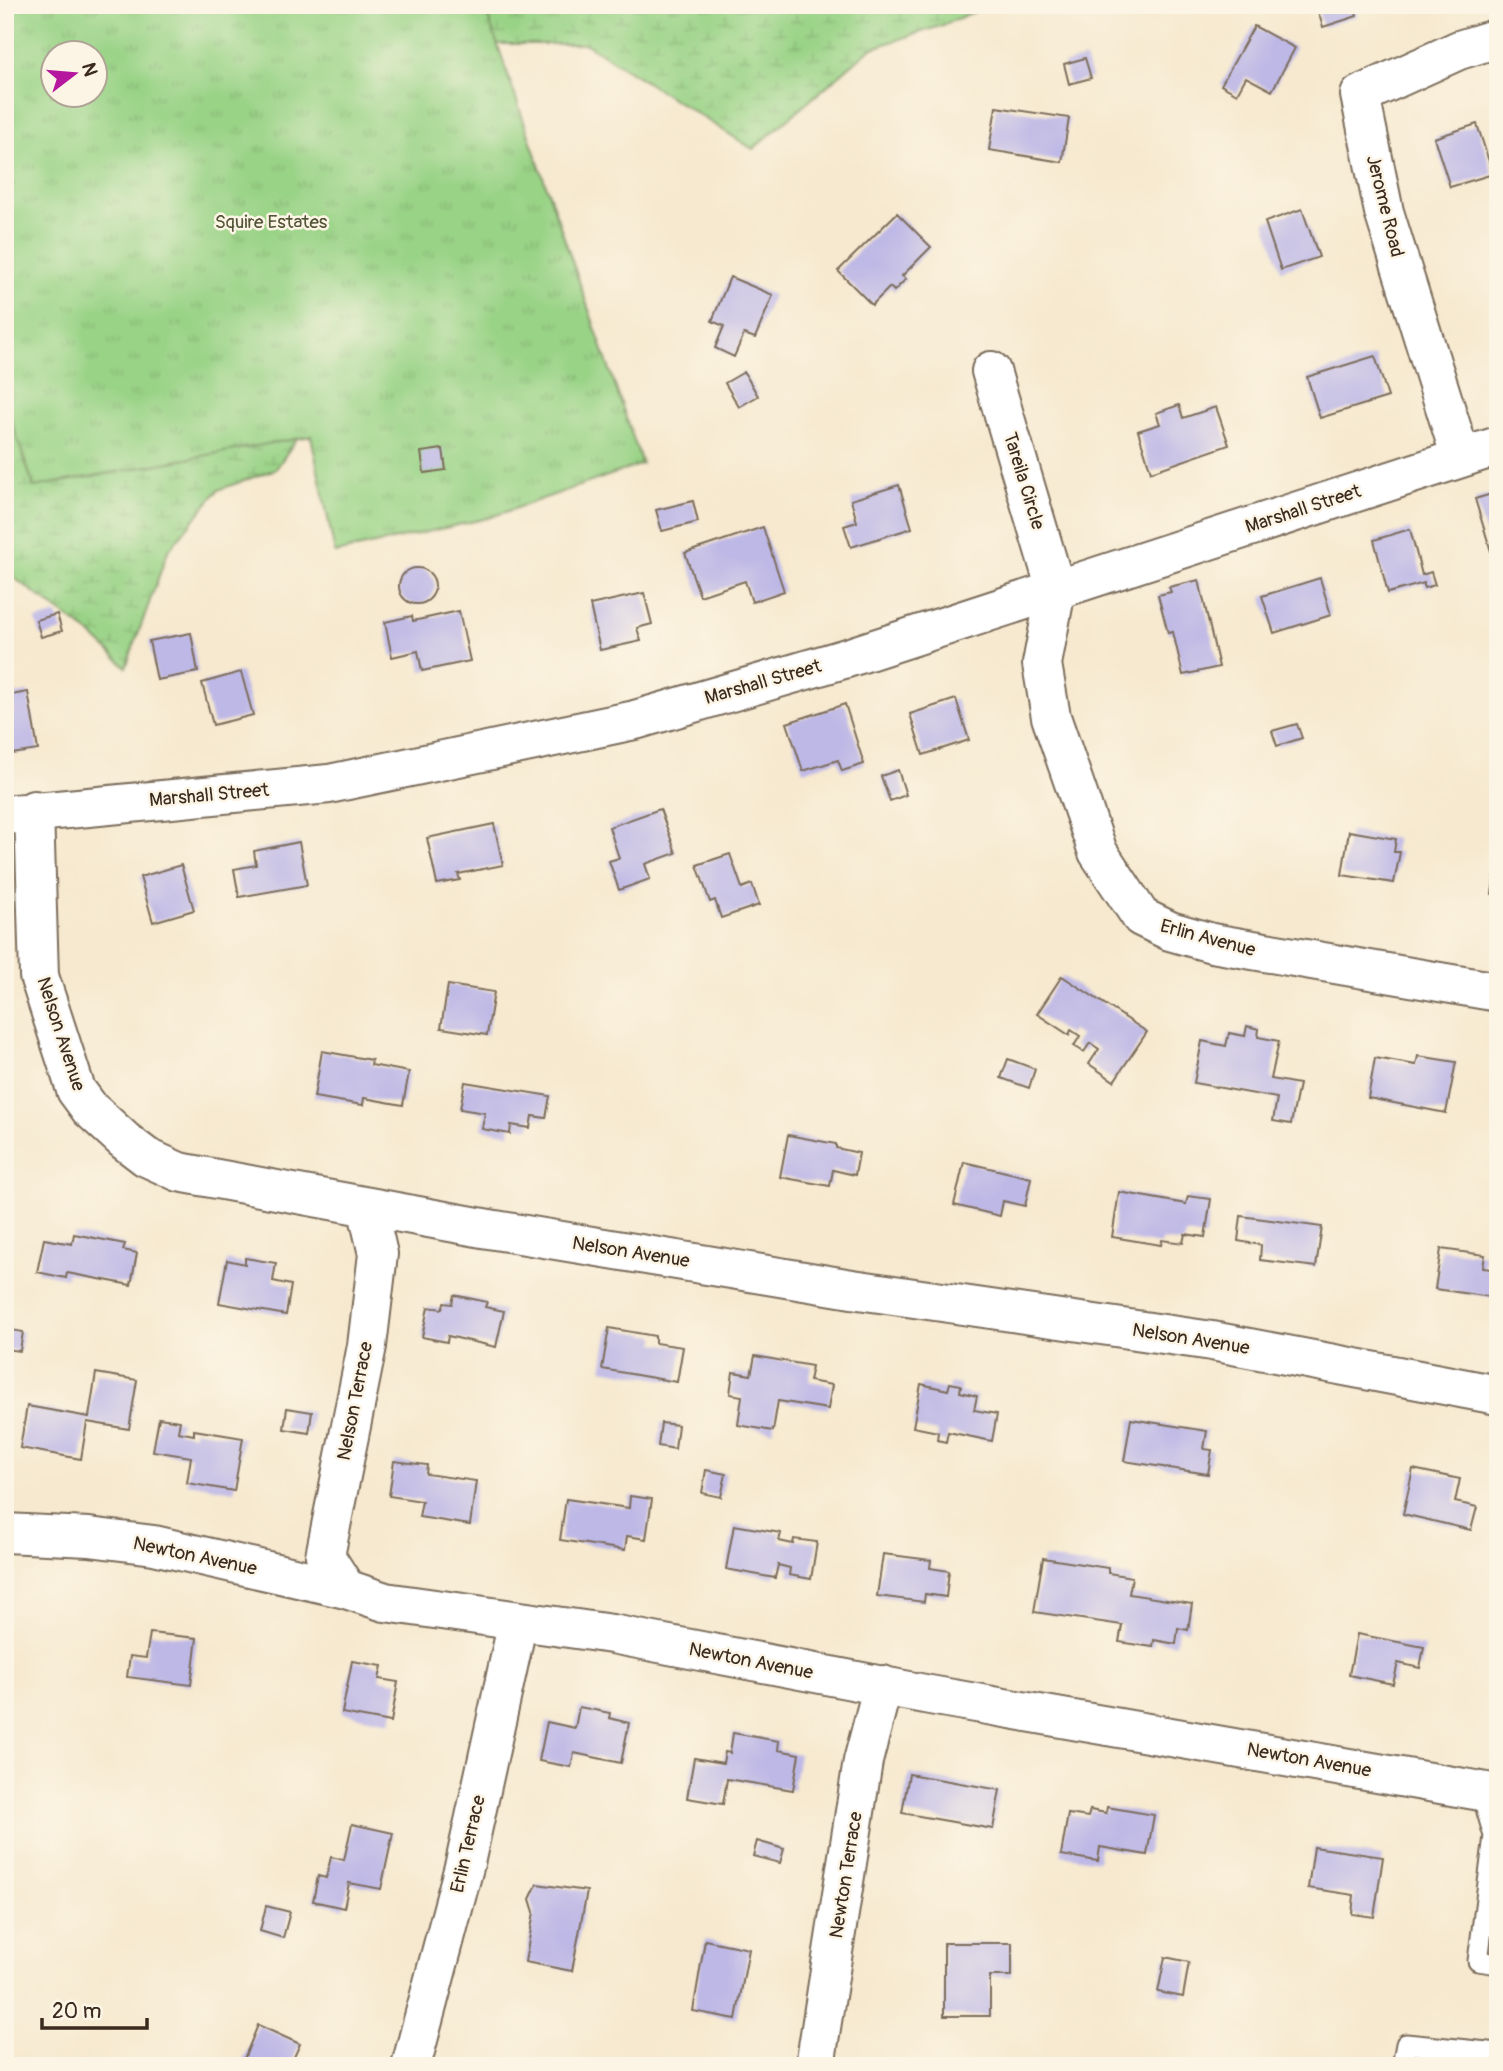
<svg xmlns="http://www.w3.org/2000/svg" width="1503" height="2071" font-family="Pangolin,sans-serif">
  <style>
    .wetland { fill: url(#wetland-marsh); stroke: #6a7e52; stroke-width: 2; fill-rule: evenodd }
    .park { fill: url(#park-tufts); stroke: #6a7e52; stroke-width: 2; fill-rule: evenodd }
    .building { fill: #beb8e6 }
    .lines { fill: none; stroke-linecap: round; stroke-linejoin: round }
    .lane-casing { stroke: #7c6d5c; stroke-width: 23 }
    .street-casing { stroke: #7c6d5c; stroke-width: 42 }
    .lane { stroke: #fff; stroke-width: 19 }
    .street { stroke: #fff; stroke-width: 38 }
    .labels { text-anchor: middle; dominant-baseline: central; stroke-width: 5; stroke-linejoin: round; paint-order: stroke }
    .street-label { font-size: 19px; fill: #3b2a1e; stroke: #fcf5e5 }
    .park-label { font-size: 19px; fill: #525438; stroke: #fcf5e5 }
  </style>
  <defs>
    <pattern id="wetland-marsh" width="20" height="14" patternUnits="userSpaceOnUse" patternTransform="scale(1.75)"><rect width="20" height="14" fill="#99d386"/><path d="M1 5h8M5 5V1M11 12h8M15 12V8" fill="none" stroke="#85b573"/></pattern>
    <pattern id="park-tufts" width="24" height="20" patternUnits="userSpaceOnUse" patternTransform="scale(1.75)"><rect width="24" height="20" fill="#99d386"/><path d="M3 7l-1-3M5 7V3M7 7l1-3M15 17l-1-3M17 17v-4M19 17l1-3" fill="none" stroke="#85b573"/></pattern>
  </defs>
  <rect width="100%" height="100%" fill="#fcf5e5"/>
  <filter id="ink" filterUnits="userSpaceOnUse"><feTurbulence type="fractalNoise" baseFrequency=".0143" numOctaves="2"/><feDisplacementMap in="SourceGraphic" scale="14" xChannelSelector="R" yChannelSelector="G"/><feConvolveMatrix kernelMatrix="1 2 1 2 8 2 1 2 1" color-interpolation-filters="sRGB"/></filter>
  <filter id="wash" filterUnits="userSpaceOnUse"><feTurbulence type="fractalNoise" baseFrequency=".00686" numOctaves="4" result="noise"/><feDisplacementMap in="SourceGraphic" scale="28" xChannelSelector="R" yChannelSelector="G"/><feGaussianBlur stdDeviation="1.57" result="paint"/><feColorMatrix in="noise" values="0 0 0 0 0 0 0 0 0 0 0 0 0 0 0 0 0 1.4 0 .05"/><feComposite in="paint" operator="in"/></filter>
  <g filter="url(#wash)">
    <rect width="100%" height="100%" fill="#f6e9cf"/>
    <path class="wetland" d="M5 5H990L943 25 870 49 753 149 586 44H477L324 398 276 469 218 490 168 551 126 667 92 635 5 571ZM52 52H94V94H52Z"/>
    <path class="park" d="M5 5H481L487 14 642 464 488 518 335 553 311 436 34 487 5 402ZM52 52H94V94H52Z"/>
    <g id="blocks">
      <path class="building" d="M1316 5H1354L1357 16 1323 27Z
        M1254 26 1295 48 1272 91 1246 77 1237 94 1221 85Z
        M1085 58 1091 78 1069 84 1064 64Z
        M996 107 1069 118 1062 162 989 150Z
        M1477 124 1493 174 1450 187 1434 138Z
        M1302 209 1319 257 1281 270 1265 222Z
        M897 213 931 247 902 276 906 279 894 291 890 287 872 305 838 271Z
        M730 277 773 295 755 338 744 334 734 357 715 348 724 326 712 321Z
        M1375 356 1388 397 1320 418 1307 377Z
        M744 372 758 396 739 407 725 383Z
        M1179 405 1183 418 1216 407 1229 445 1151 472 1138 431 1160 424 1156 413Z
        M443 449 446 470 424 473 421 452Z
        M899 485 912 528 851 547 844 526 857 522 851 500Z
        M1498 492V571H1497L1475 499Z
        M693 501 698 522 662 531 656 510Z
        M763 527 784 591 752 602 745 581 700 596 685 553Z
        M1410 529 1422 575 1431 572 1435 585 1424 588V583L1388 593 1374 540Z
        M399 586a18 18 0 1 1 36 0a18 18 0 1 1-36 0Z
        M1320 578 1331 615 1274 633 1262 596Z
        M1199 580 1219 667 1183 675 1173 632 1168 633 1158 595 1171 592 1169 587Z
        M644 593 652 624 637 628 641 641 600 650 590 605Z
        M459 611 470 661 422 671 418 651 392 657 385 622 412 616 413 621Z
        M57 614 62 631 41 637 36 620Z
        M191 633 198 672 157 680 149 641Z
        M241 672 253 715 213 725 202 683Z
        M28 692 38 750 5 755V696Z
        M956 699 969 740 923 755 910 714Z
        M845 704 864 764 842 771 838 760 803 771 787 723Z
        M1297 724 1302 738 1277 746 1272 731Z
        M898 770 906 795 890 801 881 776Z
        M660 809 676 853 645 864 650 879 619 890 609 861 619 858 609 827Z
        M494 824 503 865 458 874 460 880 437 884 427 838Z
        M1349 831 1396 839 1394 852H1400L1394 883 1342 875Z
        M299 842 307 885 239 897 234 869 256 865 254 851Z
        M730 854 742 888 752 884 759 905 721 918 715 900 710 902 697 865Z
        M181 865 194 910 153 922 140 877Z
        M1495 874H1498V895L1492 894Z
        M1062 976 1147 1032 1114 1081 1089 1064 1099 1049 1090 1043 1084 1052 1074 1046 1080 1036 1071 1030 1069 1035 1037 1014Z
        M448 985 494 992 487 1035 441 1028Z
        M1247 1026 1259 1029 1258 1037 1279 1041 1271 1079 1299 1084 1291 1124 1273 1121 1277 1098 1194 1083 1202 1041 1226 1046 1229 1033 1245 1036Z
        M322 1051 372 1060 371 1065 409 1072 403 1105 364 1098 363 1105 314 1097Z
        M1418 1056 1456 1062 1446 1113 1368 1098 1375 1058 1416 1065Z
        M1008 1059 1035 1069 1029 1088 1001 1078Z
        M465 1082 550 1096 546 1118 532 1116 530 1128 511 1125 510 1134 482 1129 485 1113 460 1109Z
        M788 1135 836 1144V1148L859 1153 855 1175 833 1170 830 1186 780 1177Z
        M964 1162 1031 1178 1025 1206 1003 1201 1000 1216 954 1205Z
        M1119 1192 1186 1204 1188 1196 1211 1199 1205 1237 1185 1234 1183 1243 1162 1240 1161 1245 1112 1237Z
        M1241 1216 1322 1227 1316 1267 1260 1260 1261 1245 1238 1241Z
        M74 1234 125 1244 123 1250 137 1253 131 1285 67 1273 66 1278 37 1272 44 1239 72 1244Z
        M1441 1249 1485 1255 1483 1268 1498 1270V1298L1435 1289Z
        M245 1258 276 1263 273 1281 291 1285 286 1315 219 1303 227 1260 245 1264Z
        M454 1295 487 1302 485 1307 504 1311 496 1347 448 1336 447 1342 422 1337 428 1307 442 1309 444 1303 452 1304Z
        M609 1328 655 1336V1343L683 1347 677 1382 602 1369Z
        M5 1329 23 1332 20 1351 5 1349Z
        M755 1356 812 1366 809 1381 832 1385 828 1409 778 1401 773 1431 738 1425 742 1396 730 1394 733 1372 751 1375Z
        M96 1373 137 1380 129 1429 87 1422 81 1459 20 1448 27 1406 89 1417Z
        M950 1383 961 1385 960 1392 977 1396 974 1410 997 1414 992 1441 948 1432 946 1442 937 1440 938 1432 913 1427 921 1384 948 1390Z
        M287 1408 312 1412 309 1433 284 1429Z
        M159 1418 180 1421 178 1432 194 1435V1430L243 1438 234 1491 187 1483 191 1457 153 1451Z
        M1131 1419 1207 1431 1204 1449 1212 1450 1208 1474 1124 1461Z
        M661 1423 678 1425 675 1449 658 1446Z
        M394 1461 427 1465 426 1474 476 1481 470 1525 419 1517 422 1501 389 1496Z
        M1413 1469 1460 1479 1455 1502 1477 1507 1471 1530 1403 1514Z
        M706 1470 726 1474 721 1497 702 1493Z
        M630 1496 652 1499 646 1539 627 1536 625 1550 560 1540 566 1499 629 1508Z
        M734 1525 781 1533 779 1541 793 1544 794 1539 817 1542 811 1579 789 1575 790 1568 778 1565 775 1578 726 1569Z
        M883 1554 931 1560 930 1568 949 1571 946 1597 925 1594 924 1602 877 1596Z
        M1043 1558 1108 1568V1573L1132 1577 1129 1594 1192 1604 1188 1630 1178 1628 1176 1644 1154 1640 1153 1647 1119 1642 1122 1625 1034 1612Z
        M150 1633 197 1638 191 1685 127 1677 130 1656 146 1658Z
        M1357 1634 1424 1647 1420 1668 1398 1663 1393 1684 1349 1675Z
        M1494 1658H1498V1675H1494Z
        M352 1661 382 1666 379 1679 398 1682 391 1722 342 1713Z
        M579 1707 610 1713 609 1718 629 1723 621 1763 574 1753 571 1767 539 1761 547 1722 575 1728Z
        M733 1733 779 1741 778 1750 799 1754 793 1790 727 1779 723 1804 687 1798 694 1758 723 1763 725 1752 730 1753Z
        M909 1774 1000 1790 993 1829 902 1813Z
        M1107 1807 1154 1815 1147 1855 1100 1847 1098 1861 1061 1855 1068 1814 1088 1817 1090 1810 1106 1813Z
        M352 1824 393 1833 381 1889 349 1883 344 1908 313 1901 318 1876 326 1878 331 1857 344 1860Z
        M757 1841 784 1849 780 1863 753 1856Z
        M1314 1847 1383 1857 1374 1917 1352 1914 1354 1895 1308 1888Z
        M537 1884 587 1891 572 1971 525 1962 534 1912 530 1899Z
        M266 1906 290 1912 283 1938 260 1931Z
        M705 1940 749 1949 736 2019 693 2011Z
        M944 1943H1012V1976H990V2016H944Z
        M1165 1957 1189 1962 1183 1997 1158 1992Z
        M258 2025 300 2044 290 2066H241Z"/>
    </g>
  </g>
  <g filter="url(#ink)">
    <use href="#blocks" fill-opacity="0" stroke="#7c6d5c" stroke-width="2"/>
    <g class="lines">
      <defs>
        <path id="lane" d="M1481 1791 1494 1836 1478 1961 1498 1964
          M1402 2066 1406 2044 1498 2053"/>
        <path id="street" d="M991 371 1056 590 1042 664 1051 717 1098 852 1141 917 1170 931 1212 943 1498 992
          M1461 458 1384 212 1360 95 1459 50 1498 38
          M34 810 39 976 76 1090 90 1109 125 1141 146 1157 179 1172 483 1228 852 1289 1212 1341 1498 1395
          M5 815 329 784 635 720 847 658 1498 446
          M5 1533 89 1537 154 1545 346 1589 385 1602 612 1634 930 1695 1498 1794
          M346 1589 325 1556 367 1346 378 1254 367 1207
          M411 2066 465 1863 518 1621
          M815 2066 863 1761 883 1685"/>
      </defs>
      <use href="#lane" class="lane-casing"/>
      <use href="#street" class="street-casing"/>
      <use href="#lane" class="lane"/>
      <use href="#street" class="street"/>
    </g>
  </g>
  <g class="labels">
    <g class="street-label">
      <text transform="translate(1385 206) rotate(76)">Jerome Road</text>
      <text transform="translate(1024 481) rotate(73)">Tareila Circle</text>
      <text transform="translate(1303 509) rotate(-18)">Marshall Street</text>
      <text transform="translate(763 682) rotate(-16)">Marshall Street</text>
      <text transform="translate(209 795) rotate(-5)">Marshall Street</text>
      <text transform="translate(1208 938) rotate(15)">Erlin Avenue</text>
      <text transform="translate(61 1034) rotate(72)">Nelson Avenue</text>
      <text transform="translate(631 1252) rotate(9)">Nelson Avenue</text>
      <text transform="translate(1191 1339) rotate(9)">Nelson Avenue</text>
      <text transform="translate(355 1401) rotate(-79)">Nelson Terrace</text>
      <text transform="translate(195 1556) rotate(12)">Newton Avenue</text>
      <text transform="translate(751 1661) rotate(11)">Newton Avenue</text>
      <text transform="translate(1309 1760) rotate(10)">Newton Avenue</text>
      <text transform="translate(468 1844) rotate(-77)">Erlin Terrace</text>
      <text transform="translate(846 1875) rotate(-81)">Newton Terrace</text>
    </g>
    <g class="park-label">
      <text x="271" y="222">Squire Estates</text>
    </g>
  </g>
  <rect width="1503" height="2071" fill="none" stroke="#fcf5e5" stroke-width="28"/>
  <g transform="translate(74 74) rotate(74)"><circle r="33" fill="#fcf5e5" stroke="#afa495" stroke-width="2"/>
  <path d="M0-5L12 26L0 18L-12 26Z" fill="#b5179e"/>
  <text y="-10" font-size="19" font-weight="bold" text-anchor="middle" fill="#3b2a1e">N</text>
  </g>
  <path d="M42 2018v10h105v-10" fill="none" stroke="#3b2a1e" stroke-width="3.5"/>
  <text x="52" y="2018" font-size="21" fill="#3b2a1e" stroke="#fcf5e5" stroke-width="5" paint-order="stroke">20 m</text>
</svg>
